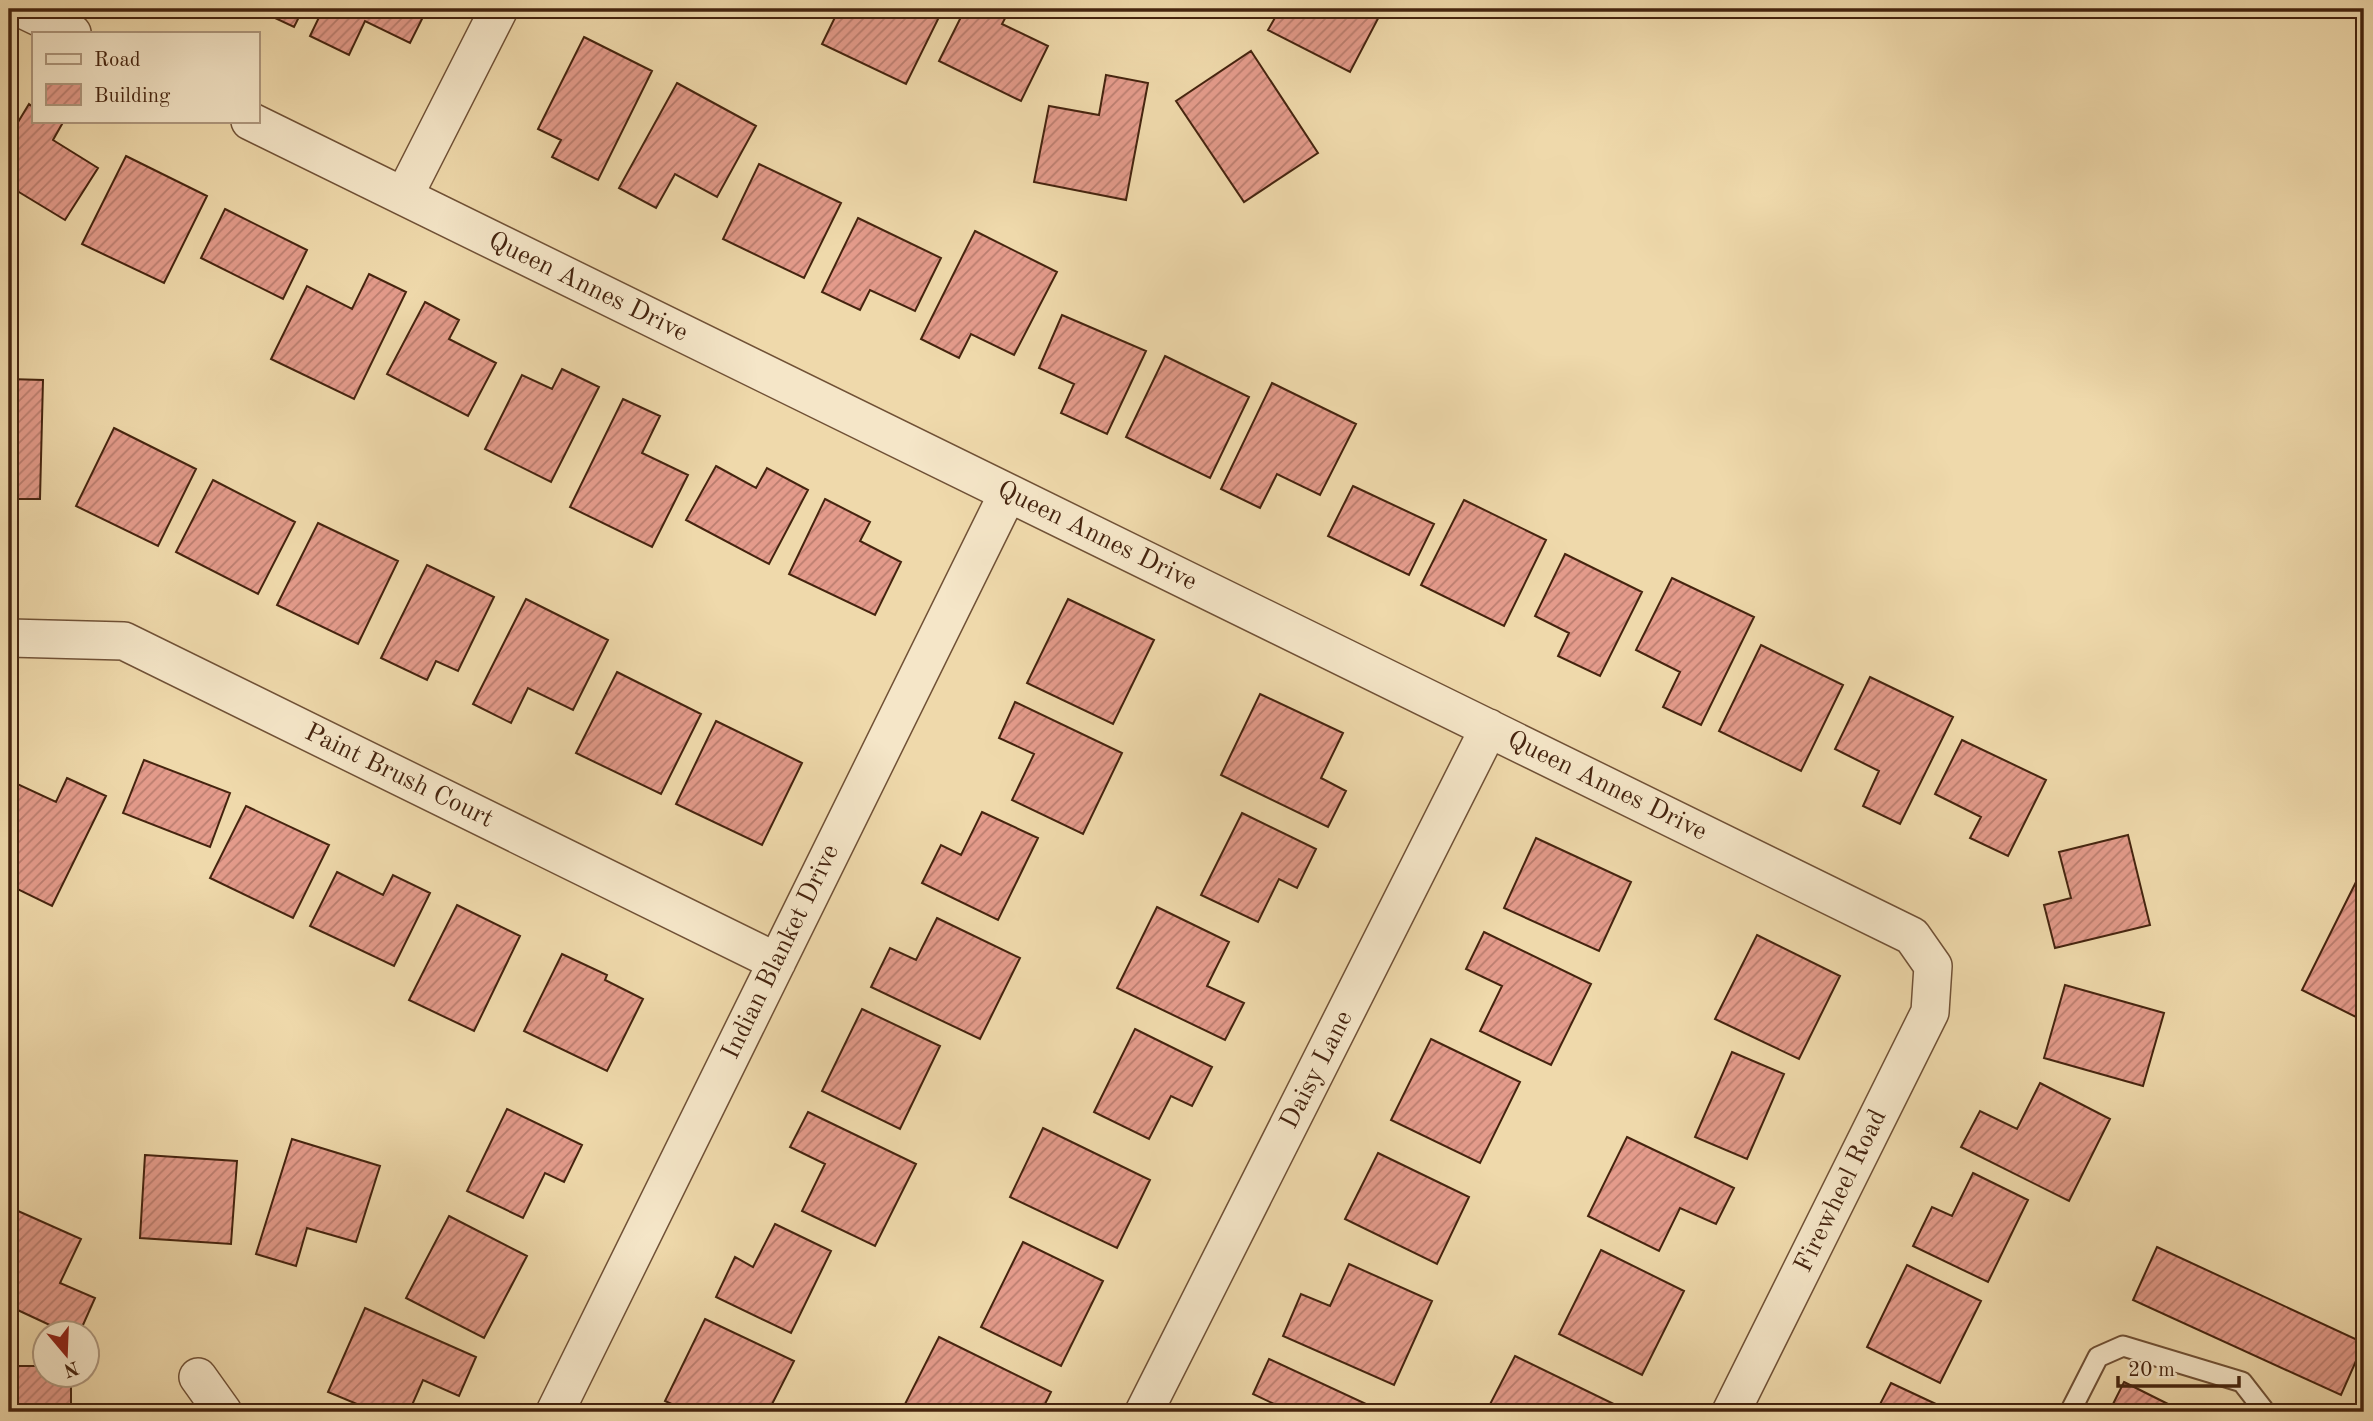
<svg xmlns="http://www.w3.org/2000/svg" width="2373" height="1421" font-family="'Old Standard TT',serif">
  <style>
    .building { fill: url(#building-hatch); stroke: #45240f; stroke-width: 2 }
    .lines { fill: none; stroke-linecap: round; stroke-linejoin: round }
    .lane-casing { stroke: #705136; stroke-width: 23 }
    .street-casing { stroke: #705136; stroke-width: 40 }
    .lane { stroke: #f5e6c8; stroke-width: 19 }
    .street { stroke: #f5e6c8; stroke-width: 37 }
    .labels { text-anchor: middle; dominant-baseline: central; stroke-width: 6; stroke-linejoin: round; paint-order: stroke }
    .street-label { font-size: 26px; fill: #45240f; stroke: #f5e6c8 }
  </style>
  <defs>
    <pattern id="building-hatch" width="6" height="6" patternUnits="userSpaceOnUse" patternTransform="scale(1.75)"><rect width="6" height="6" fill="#e49b8b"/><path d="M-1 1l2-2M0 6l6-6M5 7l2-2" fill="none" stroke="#bb7e70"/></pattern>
  </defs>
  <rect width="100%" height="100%" fill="#efd9ab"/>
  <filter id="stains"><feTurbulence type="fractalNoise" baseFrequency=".00286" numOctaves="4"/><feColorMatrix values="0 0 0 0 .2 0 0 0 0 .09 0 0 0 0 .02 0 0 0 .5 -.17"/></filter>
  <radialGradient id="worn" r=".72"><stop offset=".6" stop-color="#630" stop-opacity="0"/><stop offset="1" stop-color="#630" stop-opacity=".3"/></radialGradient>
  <path class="building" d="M256 9H303L294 27Z
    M323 9H427L410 43 365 21 349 55 310 36Z
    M839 9H943L906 84 822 44Z
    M965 9H1010L1002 24 1048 46 1021 101 939 61Z
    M1280 9H1383L1350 72 1268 30Z
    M584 37 652 71 598 180 552 157 561 140 538 129Z
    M1251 51 1318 153 1244 202 1176 101Z
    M1106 75 1148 83 1126 200 1034 182 1049 106 1099 115Z
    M677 83 756 126 717 197 675 174 656 208 619 188Z
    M29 104 33 107V121H57L62 124 53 140 98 168 65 220 9 186V137Z
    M126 156 207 196 164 283 82 244Z
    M759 164 841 203 804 278 723 239Z
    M225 209 307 250 283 299 201 258Z
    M858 218 941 258 915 311 870 290 860 310 822 292Z
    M975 231 1057 272 1014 355 971 334 959 358 921 339Z
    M369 274 406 292 354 399 271 359 307 286 352 309Z
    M425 302 459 320 449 339 496 363 468 416 387 374Z
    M1062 315 1146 351 1107 434 1061 413 1074 384 1039 368Z
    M1165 356 1249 397 1210 478 1126 437Z
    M562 369 599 387 551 482 485 449 522 375 552 389Z
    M9 379 43 380 40 499H9Z
    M1272 383 1356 424 1320 495 1277 474 1260 508 1221 489Z
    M623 399 660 416 642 453 688 475 652 547 570 507Z
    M114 428 196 469 158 546 76 506Z
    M716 466 756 488 767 468 808 490 769 564 686 520Z
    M213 480 295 522 258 594 176 552Z
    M1353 486 1434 524 1409 575 1328 536Z
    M825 499 870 522 860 541 901 562 875 615 789 574Z
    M1464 500 1546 540 1504 626 1421 585Z
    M318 523 398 561 358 644 277 605Z
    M1565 554 1642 592 1600 676 1558 656 1569 633 1535 616Z
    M427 565 494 597 458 671 436 661 427 680 381 658Z
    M1672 578 1754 617 1701 725 1663 707 1680 672 1636 650Z
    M526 599 608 640 573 710 528 688 511 723 473 704Z
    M1068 599 1154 640 1113 724 1027 683Z
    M1761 645 1843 685 1801 771 1719 731Z
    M617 672 701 714 661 794 576 753Z
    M1870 677 1953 717 1900 824 1863 806 1879 771 1835 749Z
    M1260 694 1343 733 1321 778 1346 791 1328 827 1221 775Z
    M1015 702 1122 753 1083 834 1012 800 1034 754 999 738Z
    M716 721 802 763 762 845 676 804Z
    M1962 740 2046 780 2008 856 1970 838 1981 817 1935 794Z
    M144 760 230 793 210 847 123 813Z
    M67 778 106 796 52 906 9 885V785L11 781 56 802Z
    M246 806 329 845 293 918 210 878Z
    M982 812 1038 838 998 920 922 883 941 845 961 855Z
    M1242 813 1316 849 1297 888 1279 879 1258 922 1201 895Z
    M2128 835 2150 925 2055 948 2044 905 2071 898 2059 852Z
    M1536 838 1631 882 1599 951 1504 908Z
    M2364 866V1021L2302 990Z
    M337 872 383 895 393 875 430 893 394 966 310 926Z
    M457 905 520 936 474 1031 409 1000Z
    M1157 907 1229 942 1207 986 1244 1003 1225 1040 1117 988Z
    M937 918 1020 958 980 1039 871 987 890 948 916 960Z
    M1484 932 1591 984 1551 1065 1480 1031 1502 986 1466 969Z
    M1757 935 1840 976 1799 1059 1715 1019Z
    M562 954 607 975 605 980 643 999 607 1071 524 1031Z
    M2065 985 2164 1013 2143 1086 2044 1058Z
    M862 1009 940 1046 900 1129 822 1091Z
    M1135 1029 1212 1067 1192 1106 1171 1096 1149 1139 1094 1112Z
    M1431 1039 1520 1082 1480 1163 1391 1120Z
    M1732 1052 1784 1074 1747 1159 1695 1137Z
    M2040 1083 2110 1119 2069 1201 1961 1147 1980 1111 2017 1129Z
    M507 1109 582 1145 564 1182 545 1173 523 1218 467 1191Z
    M808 1112 916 1164 875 1246 802 1211 825 1164 790 1147Z
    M1043 1128 1150 1180 1117 1248 1010 1197Z
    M1627 1137 1734 1188 1716 1224 1680 1208 1659 1251 1588 1216Z
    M292 1139 380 1166 356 1242 307 1228 296 1266 256 1254Z
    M1378 1153 1469 1197 1437 1264 1345 1219Z
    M145 1155 237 1161 231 1244 140 1238Z
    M1973 1173 2028 1200 1988 1282 1913 1246 1932 1207 1952 1216Z
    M9 1207 81 1239 60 1283 95 1298 79 1334H69L9 1306Z
    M449 1216 527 1256 484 1338 406 1298Z
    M775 1224 831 1251 791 1333 716 1297 735 1257 753 1267Z
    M1023 1242 1103 1281 1061 1366 981 1327Z
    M2157 1247 2364 1343 2341 1395 2133 1300Z
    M1601 1250 1684 1291 1642 1375 1559 1334Z
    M1349 1264 1432 1301 1394 1385 1283 1336 1301 1294 1330 1306Z
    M1907 1265 1981 1301 1940 1383 1867 1347Z
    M365 1308 476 1357 459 1396 423 1380 409 1412H376L328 1392Z
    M705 1319 794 1361 768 1412H689L665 1401Z
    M939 1337 1051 1392 1041 1412H901Z
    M1515 1356 1622 1408 1620 1412H1486Z
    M1269 1359 1379 1410 1378 1412H1291L1253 1394Z
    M9 1366H46V1376H71V1412H9Z
    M2124 1382 2184 1412H2109Z
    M1891 1383 1953 1412H1876Z"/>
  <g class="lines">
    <defs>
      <path id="lane" d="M2070 1412 2098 1357 2123 1346 2242 1382 2263 1409 2262 1412"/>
      <path id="street" d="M22 9 72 33
        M250 121 1912 936 1933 966 1930 1012 1731 1412
        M404 196 499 9
        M10 638 124 641 777 962
        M198 1377 223 1412
        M555 1412 1008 493
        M1144 1412 1489 728"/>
    </defs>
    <use href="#lane" class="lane-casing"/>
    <use href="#street" class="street-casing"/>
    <use href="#lane" class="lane"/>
    <use href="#street" class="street"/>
  </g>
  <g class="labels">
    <g class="street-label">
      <text transform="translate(588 287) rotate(26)">Queen Annes Drive</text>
      <text transform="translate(1097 536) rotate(26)">Queen Annes Drive</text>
      <text transform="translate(399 776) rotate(26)">Paint Brush Court</text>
      <text transform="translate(1607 786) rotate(26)">Queen Annes Drive</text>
      <text transform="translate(781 952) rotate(-64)">Indian Blanket Drive</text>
      <text transform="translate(1317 1070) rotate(-63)">Daisy Lane</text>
      <text transform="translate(1841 1191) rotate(-64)">Firewheel Road</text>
    </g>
  </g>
  <rect width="2373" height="1421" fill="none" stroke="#efd9ab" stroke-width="35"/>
  <rect x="10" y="10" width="2352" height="1400" fill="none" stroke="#45240f" stroke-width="3.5"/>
  <rect x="18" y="18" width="2338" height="1386" fill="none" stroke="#45240f" stroke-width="2"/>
  <rect x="32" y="32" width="228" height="91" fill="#f5e6c8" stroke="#af987e" stroke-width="2"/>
  <rect x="46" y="54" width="35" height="10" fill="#f5e6c8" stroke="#af987e" stroke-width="2"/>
  <text x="94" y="66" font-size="21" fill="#45240f">Road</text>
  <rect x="46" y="84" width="35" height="21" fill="url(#building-hatch)" stroke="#af987e" stroke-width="2"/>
  <text x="94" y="102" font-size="21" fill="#45240f">Building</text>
  <g transform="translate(66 1354) rotate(161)"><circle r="33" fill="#f5e6c8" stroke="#af987e" stroke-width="2"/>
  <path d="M0-5L12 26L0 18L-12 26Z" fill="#8f2418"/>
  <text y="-10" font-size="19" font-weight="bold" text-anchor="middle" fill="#45240f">N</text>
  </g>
  <path d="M2118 1376v10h121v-10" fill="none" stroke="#45240f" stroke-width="3.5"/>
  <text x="2128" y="1376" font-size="21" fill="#45240f" stroke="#f5e6c8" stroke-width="5" paint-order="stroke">20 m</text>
  <rect width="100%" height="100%" filter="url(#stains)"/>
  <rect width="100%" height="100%" fill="url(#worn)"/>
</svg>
